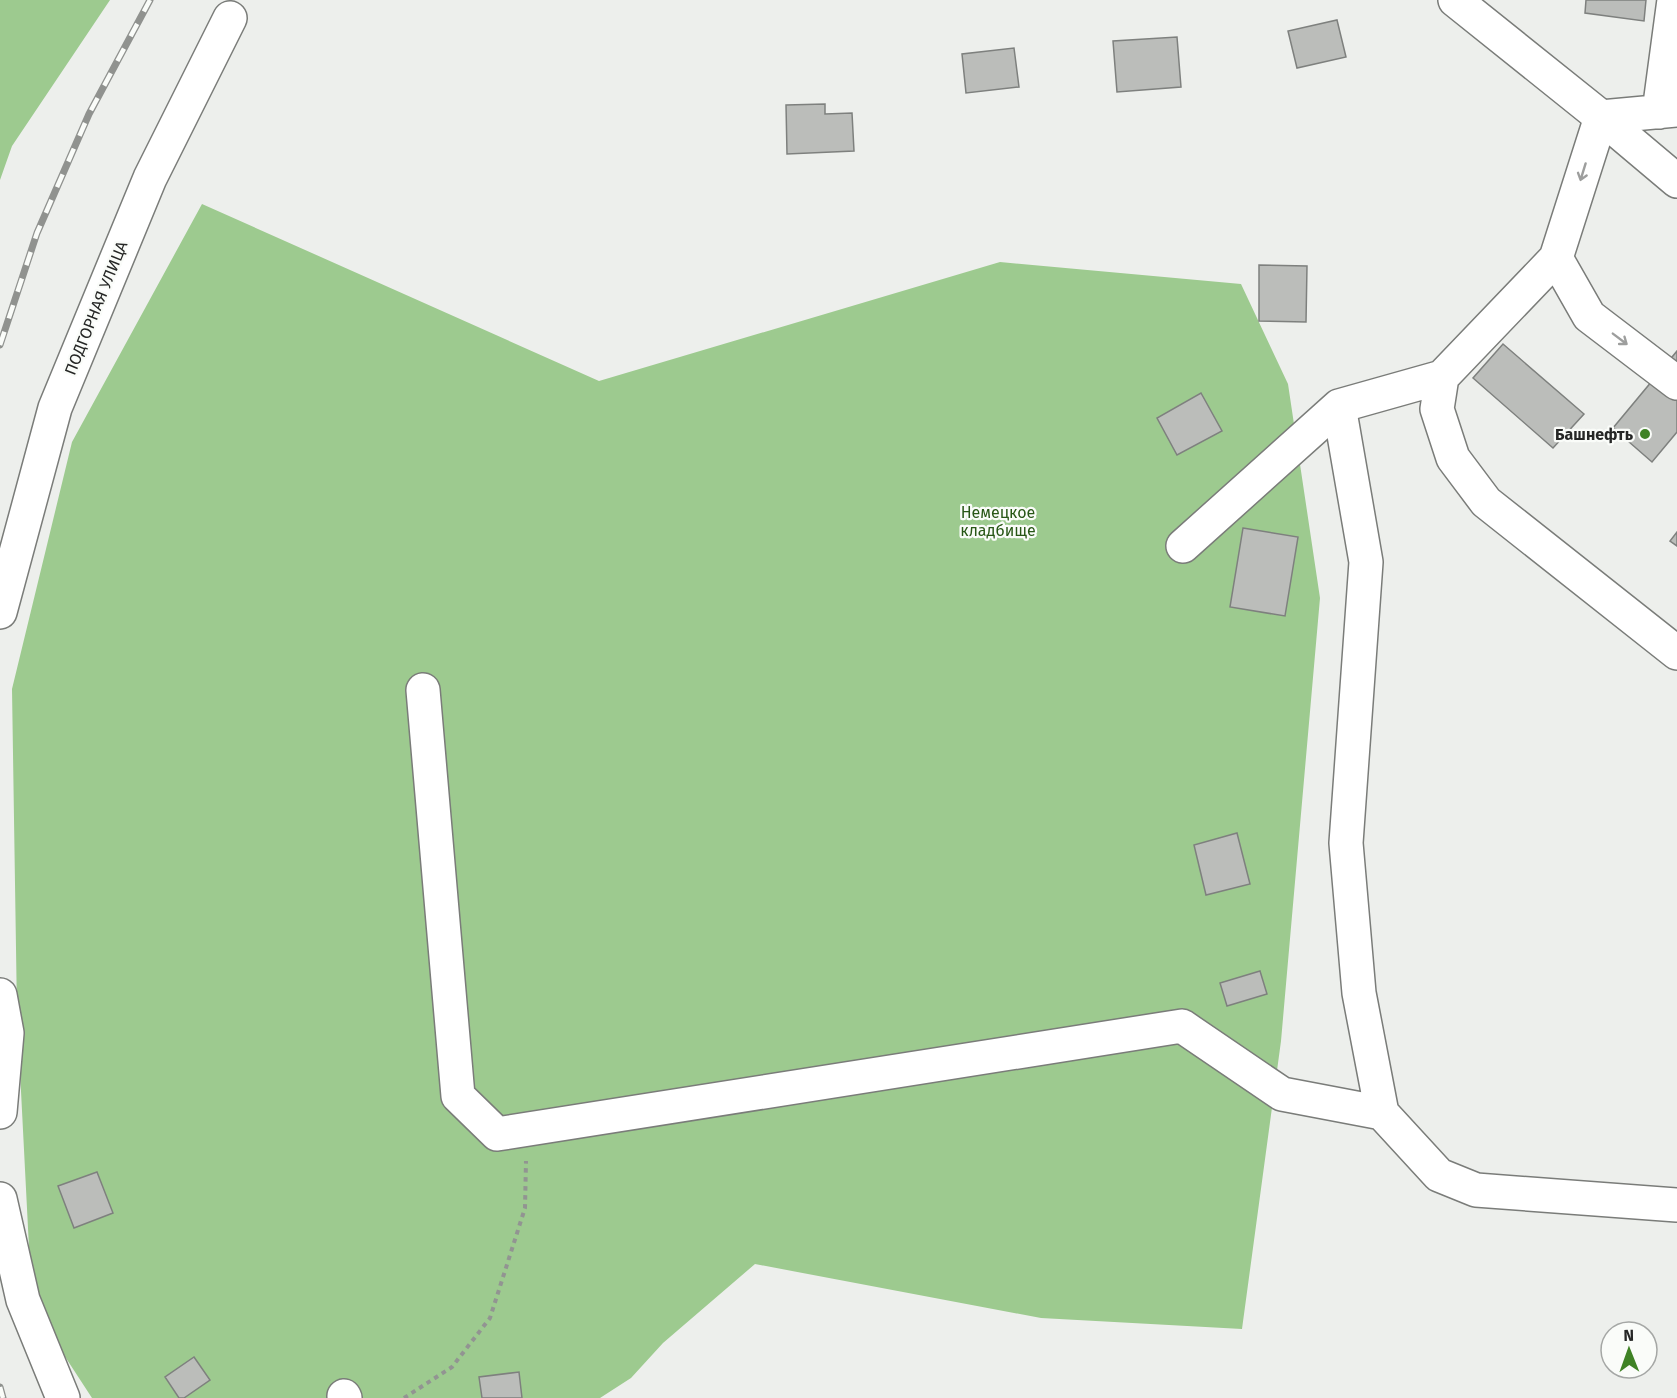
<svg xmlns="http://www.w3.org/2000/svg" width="1677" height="1398" font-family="'Fira Sans',sans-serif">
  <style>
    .green { fill: #9dca8f }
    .building { fill: #bbbdba; stroke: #7e807e; stroke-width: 1.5 }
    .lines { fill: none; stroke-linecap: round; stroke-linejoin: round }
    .minor-casing { stroke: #7a7c79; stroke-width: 36 }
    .major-casing { stroke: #7a7c79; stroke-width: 36 }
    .path { stroke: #929492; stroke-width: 4; stroke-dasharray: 4.5 4.5; stroke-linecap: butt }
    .minor { stroke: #fff; stroke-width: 33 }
    .major { stroke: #fff; stroke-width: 33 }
    .rail-casing { stroke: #90928f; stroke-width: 7 }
    .rail { stroke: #fafcf9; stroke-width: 4.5; stroke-dasharray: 14; stroke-linecap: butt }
    .oneway { stroke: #9d9e9d }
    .poi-dot { fill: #3f8225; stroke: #fafcf9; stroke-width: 2 }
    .labels { text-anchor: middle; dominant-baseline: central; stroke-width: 4.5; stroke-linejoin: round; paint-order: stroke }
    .street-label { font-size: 16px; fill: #262726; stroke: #fafcf9 }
    .poi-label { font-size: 16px; font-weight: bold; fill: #262726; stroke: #fafcf9; text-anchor: end }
    .park-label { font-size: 16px; fill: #285716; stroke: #fafcf9 }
  </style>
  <rect width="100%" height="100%" fill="#edefec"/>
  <path class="green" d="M0 0H110L12 146 0 180Z
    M202 204 599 381 1000 262 1241 284 1288 384 1320 598 1281 1041 1242 1329 1041 1318 755 1264 663 1343 631 1378 600 1398H92L32 1306 17 1013 12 689 72 442Z"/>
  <path class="building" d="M1586 0H1646L1644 21 1585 13Z
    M1337 20 1346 57 1297 68 1288 31Z
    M1177 37 1181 87 1117 92 1113 41Z
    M1014 48 1019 87 966 93 962 54Z
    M825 104V114L852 113 854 151 787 154 786 105Z
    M1259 265 1307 266 1306 322 1259 321Z
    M1503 344 1584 414 1553 448 1473 378Z
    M1677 351V432L1652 462 1613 428Z
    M1201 393 1222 431 1177 455 1157 418Z
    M1243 528 1298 537 1285 616 1230 607Z
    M1677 532V546L1670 541Z
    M1237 833 1250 884 1206 895 1194 845Z
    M1260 971 1267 994 1227 1006 1220 983Z
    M97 1172 113 1213 74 1228 58 1186Z
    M194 1357 210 1380 184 1398H179L165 1377Z
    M519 1372 522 1398H482L479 1377Z"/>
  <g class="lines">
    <defs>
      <path id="minor" d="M1677 110 1601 117 1556 258 1589 316 1677 383
        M1659 112 1674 0
        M1556 258 1442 377 1339 406 1366 562 1346 843 1359 993 1382 1113 1439 1175 1476 1190 1677 1205
        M1442 377 1437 409 1453 458 1486 502 1677 653
        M1183 546 1339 406
        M0 612 55 408 150 178 230 18
        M423 690 458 1096 497 1134 1182 1026 1282 1094 1382 1113
        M0 995 7 1033 0 1112
        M0 1199 23 1300 63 1398
        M344 1396 345 1398"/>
      <path id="major" d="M1455 0 1601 117 1677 181"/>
    </defs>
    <use href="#minor" class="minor-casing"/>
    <use href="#major" class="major-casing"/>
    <path class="path" d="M404 1398 452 1367 490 1318 525 1208 526 1161"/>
    <use href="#minor" class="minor"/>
    <use href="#major" class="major"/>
    <defs>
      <path id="rail" d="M0 345 37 233 89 114 150 0
        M0 1387 3 1398"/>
    </defs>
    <use href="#rail" class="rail-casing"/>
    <use href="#rail" class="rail"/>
  </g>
  <defs><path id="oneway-shaft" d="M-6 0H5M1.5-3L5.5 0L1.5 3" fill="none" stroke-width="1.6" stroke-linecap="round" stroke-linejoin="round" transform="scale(1.5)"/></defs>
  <g class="oneway">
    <use href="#oneway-shaft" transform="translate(1583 172) rotate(107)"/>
    <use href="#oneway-shaft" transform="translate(1620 339) rotate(37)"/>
  </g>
  <circle class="poi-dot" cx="1645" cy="434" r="6"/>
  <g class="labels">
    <g class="street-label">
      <text transform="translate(96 308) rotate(-68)">ПОДГОРНАЯ УЛИЦА</text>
    </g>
    <g class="poi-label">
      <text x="1633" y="434">Башнефть</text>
    </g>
    <g class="park-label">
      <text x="998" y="512">Немецкое<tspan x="998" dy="18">кладбище</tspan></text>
    </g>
  </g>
  <g transform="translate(1629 1350) rotate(359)"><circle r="28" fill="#fafcf9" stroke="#a5a7a5" stroke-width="1.5"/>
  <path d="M0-4.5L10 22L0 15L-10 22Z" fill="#3f8225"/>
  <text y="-9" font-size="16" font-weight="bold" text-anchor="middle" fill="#262726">N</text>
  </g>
</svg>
